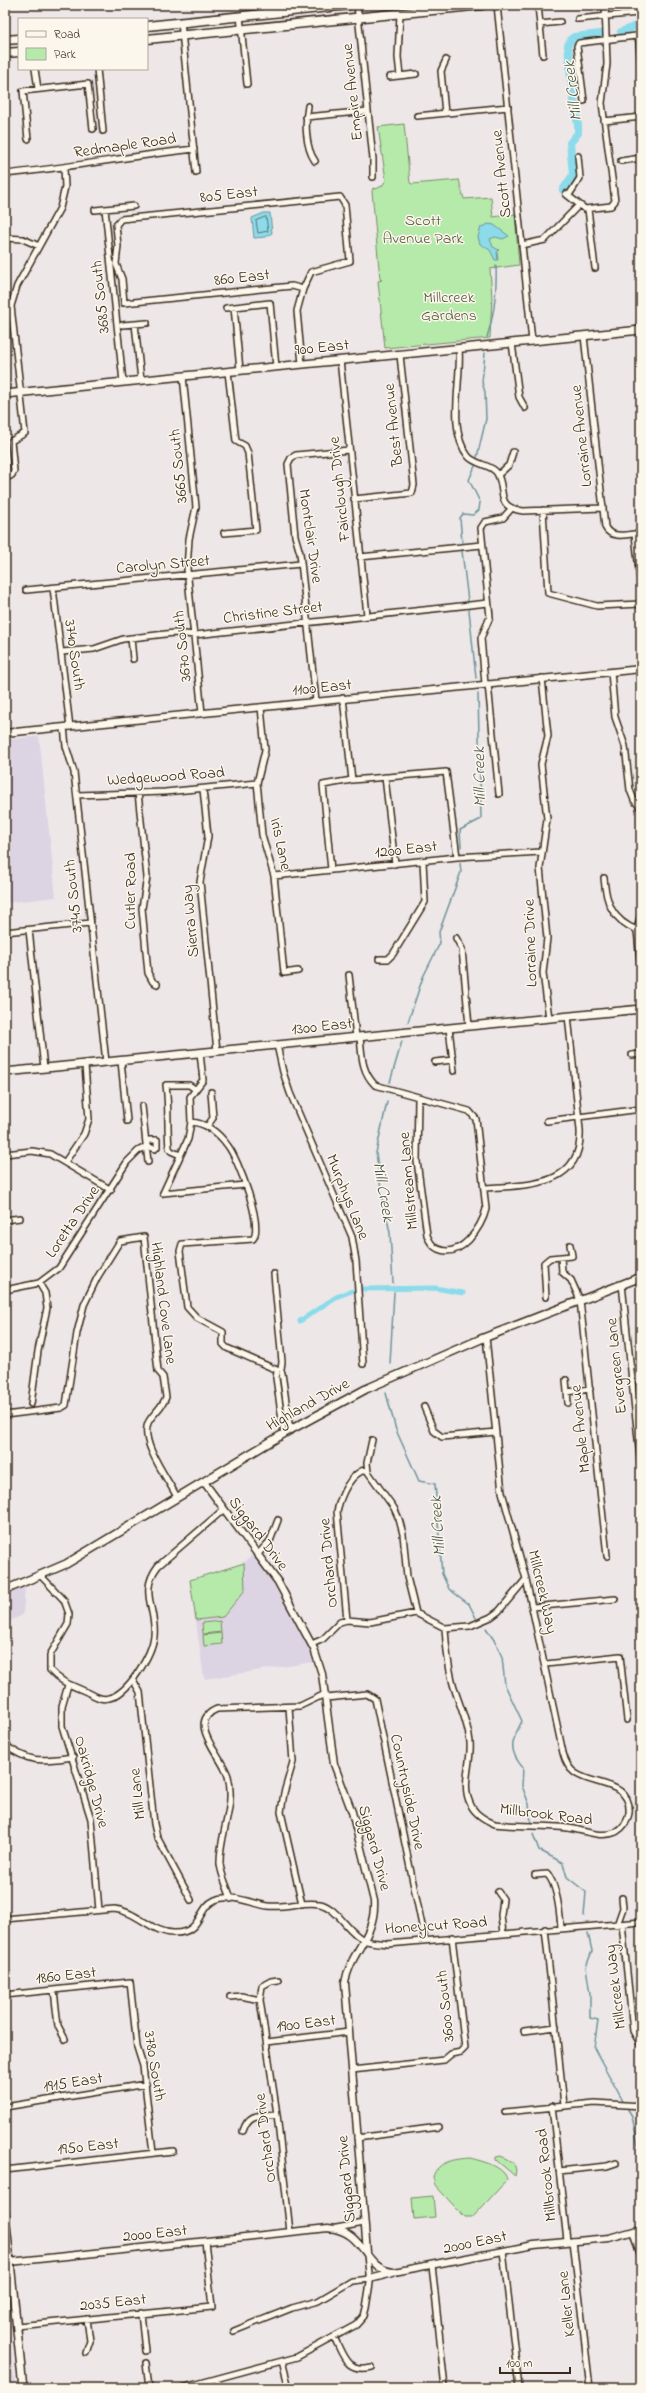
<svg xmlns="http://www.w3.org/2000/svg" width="646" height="2393" font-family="'Indie Flower',sans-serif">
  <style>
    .built { fill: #ddd4e3 }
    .green { fill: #b6eaab; stroke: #788a64 }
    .water { fill: #8cdbea; stroke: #6c9498 }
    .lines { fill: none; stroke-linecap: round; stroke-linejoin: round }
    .shore { stroke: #5b7170; stroke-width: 1 }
    .stream { stroke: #6c9498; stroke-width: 1.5 }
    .canal { stroke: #8cdbea; stroke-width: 5 }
    .river { stroke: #8cdbea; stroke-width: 8 }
    .minor-casing { stroke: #3b2a1e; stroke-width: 8 }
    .tertiary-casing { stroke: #3b2a1e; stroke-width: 9 }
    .secondary-casing { stroke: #3b2a1e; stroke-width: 10 }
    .primary-casing { stroke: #3b2a1e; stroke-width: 11 }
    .minor { stroke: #fbf7ec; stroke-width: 5 }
    .tertiary { stroke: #fbf7ec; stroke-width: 6 }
    .secondary { stroke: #fbf7ec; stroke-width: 7 }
    .primary { stroke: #fbf7ec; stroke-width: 8 }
    .labels { text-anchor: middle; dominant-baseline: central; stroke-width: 3; stroke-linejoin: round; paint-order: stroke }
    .street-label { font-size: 16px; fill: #3b2a1e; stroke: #fbf7ec }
    .park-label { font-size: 16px; fill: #5a5a41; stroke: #fbf7ec }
    .water-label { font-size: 17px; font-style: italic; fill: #4f5651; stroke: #fbf7ec }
  </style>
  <rect width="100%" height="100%" fill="#ede7e8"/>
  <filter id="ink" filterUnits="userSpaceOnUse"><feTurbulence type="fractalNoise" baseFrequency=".025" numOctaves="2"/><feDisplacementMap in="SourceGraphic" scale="8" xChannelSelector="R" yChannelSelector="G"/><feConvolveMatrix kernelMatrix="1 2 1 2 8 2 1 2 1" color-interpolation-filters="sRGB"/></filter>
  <g filter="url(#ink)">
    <path class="built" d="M39 736 56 897 5 903V740Z
      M254 1553 296 1620 308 1643 314 1662 204 1679 190 1580 244 1563Z
      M5 1570 6 1580 25 1586 23 1615 5 1623Z
      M5 2313H7L15 2388H5Z"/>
    <path class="green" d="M404 124 410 183 412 184 459 180 464 199 491 197 493 217 515 214 519 265 490 269 492 297 490 338 385 348 378 281 382 280 380 279 372 191 373 188 376 189 382 186 386 180 378 127Z
      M244 1563 245 1590 223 1617 196 1620 190 1580Z
      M220 1621 221 1632 203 1634 202 1623Z
      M221 1633 222 1644 204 1646 203 1635Z
      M501 2156 514 2163 516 2170 515 2176 496 2160V2157Z
      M470 2158C481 2161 505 2166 507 2180L473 2217H464L435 2185 433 2177C437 2161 456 2159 470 2158Z
      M433 2196 435 2217 414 2219 412 2198Z"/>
    <path class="water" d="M264 213H270L272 233 265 237 254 238 252 218Z
      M489 224 494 225 509 236 503 239 495 237 490 239 493 247 499 250 497 252 498 260H495L490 250 480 244 478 237 481 227Z"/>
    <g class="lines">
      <path class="shore" d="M266 217 268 231 258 233 256 221Z"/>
      <path class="stream" d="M487 337C495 313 497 291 496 266
        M477 457 486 419 485 392 482 382 485 353
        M462 542 460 518 463 514 473 515 479 510 480 502 469 480 475 466
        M462 551 468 601
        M469 610 476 678
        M461 847 460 830 481 819 478 694
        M408 1022 423 977 440 943 439 932 461 872 460 863
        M390 1082 402 1041
        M387 1102 376 1153 381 1189 390 1233 393 1283
        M390 1364 394 1292
        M386 1393 396 1430 419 1481 435 1484 442 1574 449 1589 469 1604 476 1618
        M486 1628 496 1643 502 1657 505 1685 522 1721C512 1741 507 1749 523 1768L522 1786 529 1804 531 1823
        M533 1834 539 1850 563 1863 567 1877 586 1892 584 1916
        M588 1933 592 1951 586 1967 590 1994V2018L598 2020 594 2048 624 2103
        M626 2106 632 2116 641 2160"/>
      <path class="canal" d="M363 1289 435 1288 463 1293
        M300 1321 336 1297 352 1291"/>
      <path class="river" d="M621 32 641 24
        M563 190 573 175 570 143 578 133V125L572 89 568 45 571 39 574 37 601 34"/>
      <defs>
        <path id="minor" d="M265 5 266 13
          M357 5 373 159V177
          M497 5 532 341
          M538 5 543 55
          M240 16 247 84
          M578 19 638 13
          M181 22 196 172
          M540 24 560 22
          M35 69 38 89
          M97 69 103 131
          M400 76 398 57 400 13
          M390 77 416 74
          M584 101 577 46 579 43 636 36 639 41 641 68
          M308 106C305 122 305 147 315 161
          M445 113 441 71 446 60
          M417 116 508 107
          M306 117 368 111
          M604 121 641 117
          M28 139 23 91 88 84 93 129
          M621 161 641 158
          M5 174C68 168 130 156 194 149
          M566 194 585 209 611 206 615 201 602 103 607 64 605 5
          M569 195 580 178 578 156
          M340 197 345 205 350 261 311 272 303 289 292 286 124 303 122 279 116 264 118 246 116 225 121 219Z
          M105 209 123 382
          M588 209 595 268
          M95 210 134 206
          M5 238 23 239 39 246
          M522 245 545 240 579 205
          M234 307 240 370
          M226 308 270 303 276 367
          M135 324 141 380
          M122 325 147 323
          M584 336 605 527C611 540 630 534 641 533
          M512 343 519 397 525 408
          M459 349C462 379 447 430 468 456 475 465 491 464 497 473 507 491 494 507 523 511L602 508
          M340 360 367 615
          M302 364 297 311 303 289
          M183 376 196 507 189 539 187 569 202 713
          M498 475 509 465 513 452
          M5 479 12 475 14 471 11 441 25 433 11 306 17 286 60 208 65 187 64 168
          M354 499 412 493 414 485 400 355
          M543 510 548 593 597 606 641 604
          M224 533 256 530 248 453 245 446 236 441 228 372
          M635 534 641 590
          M360 557 482 545
          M53 588 70 727
          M26 590 301 564
          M131 638 133 659
          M62 652 94 649 123 639 174 633 195 635 488 603
          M611 672 615 717 625 746 630 790 634 800 641 808
          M542 678 548 736 541 764 547 819 540 868 547 938 543 973 549 1018
          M485 684 481 638 490 617 481 528 485 522 503 518 511 509
          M488 684 499 794
          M343 698 352 780
          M316 701 300 553 295 536 288 464 291 458 296 455 349 450
          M261 707 265 750 257 783 258 792 262 835 274 876 284 973 298 971
          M64 727 66 746 74 772 106 1062
          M385 777 395 864
          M203 789 208 836 200 882 217 1051
          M138 793 147 877 142 908 148 973 153 982 157 984
          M77 795 165 792 257 783
          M331 870 323 785 352 780 446 772 457 857
          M274 876 457 857 541 852
          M604 878C606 903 612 920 637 930
          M641 913 637 930 641 972
          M29 930 44 1068
          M5 932 90 923
          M456 938 462 949 469 1026
          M379 959H388L393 954 425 902 423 861
          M349 975 356 1037
          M449 1028 454 1071
          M360 1037C362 1055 361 1071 375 1085L469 1111 476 1119 486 1209C482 1228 460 1259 438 1249 432 1246 429 1241 427 1235L417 1161 418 1098
          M277 1045 283 1072 290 1093 352 1237 356 1261 363 1364
          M632 1055 641 1054
          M121 1061 127 1121
          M435 1062 453 1060
          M142 1106 148 1162
          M547 1121 641 1109
          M191 1122C207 1123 218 1132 228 1146 238 1159 264 1226 253 1239L182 1244 180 1251 187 1307 197 1318 223 1332V1344L227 1348 277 1370
          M208 1125 213 1118 211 1092
          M5 1154 32 1151 50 1154 111 1190
          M180 1155 171 1151 169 1148C167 1125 169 1107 166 1085H189L195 1089
          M65 1162 84 1134 89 1119 85 1065
          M484 1188C525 1185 583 1188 580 1130L568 1016
          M163 1193 188 1139 191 1122 190 1097 203 1080 200 1053
          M163 1193 245 1185
          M5 1220 20 1218
          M561 1257 562 1272 571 1280 580 1300 607 1556
          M274 1274 282 1362 281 1369
          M622 1284 641 1468
          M5 1290 39 1283 59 1268 127 1162 138 1151 147 1146 149 1140H157V1147L155 1149 147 1146
          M546 1297 544 1263 550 1258 572 1256 570 1245
          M277 1372 276 1378 284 1434
          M282 1373 290 1430
          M566 1380 568 1403
          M567 1392 590 1389
          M31 1404 38 1351 47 1308 45 1293 39 1283
          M424 1407 434 1431 442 1437 496 1432
          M5 1415 61 1408 66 1405 77 1333 84 1305 97 1278 120 1241 144 1237 158 1371 163 1377 166 1397C163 1407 152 1414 148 1423 140 1443 168 1479 177 1497
          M372 1440 367 1463 368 1472 394 1508 399 1519 403 1534 407 1577 416 1613
          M257 1555 270 1541 278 1520
          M41 1576 64 1600 69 1614 68 1624 50 1655V1670C62 1684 75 1686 91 1694 97 1697 102 1700 109 1698 128 1694 152 1655 154 1636 157 1609 138 1592 158 1566L223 1510
          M533 1607 615 1599
          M347 1620 337 1511C341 1495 350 1473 367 1469
          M445 1628C446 1645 448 1664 452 1680 457 1701 468 1720 470 1742 472 1761 461 1785 470 1803 474 1814 485 1820 495 1824 520 1827 544 1825 568 1828 584 1830 601 1839 616 1832 623 1828 628 1821 629 1813 632 1781 593 1786 575 1773 568 1768 565 1761 563 1753L526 1579 502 1492 486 1337
          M312 1644 323 1639 340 1622 347 1620 370 1622 416 1613 445 1628 470 1626 491 1617 499 1611 526 1579
          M546 1664 620 1656 627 1720
          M133 1680 140 1692 154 1824 157 1837 191 1900
          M68 1685 62 1706V1726L91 1819 99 1910
          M326 1698 367 1694 375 1699 425 1940
          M289 1707 293 1762 284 1793 281 1812 302 1904
          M5 1745C31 1764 42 1761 73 1757
          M535 1875 547 1874C557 1884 560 1914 561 1928
          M498 1892 503 1899 501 1915 503 1934
          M231 1899C228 1888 221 1875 220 1864 219 1834 236 1807 228 1776 222 1756 185 1722 217 1709L300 1706 325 1694
          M5 1919 114 1909C137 1911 153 1934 175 1933 202 1933 197 1908 215 1900 230 1893 253 1904 268 1906 286 1908 303 1901 320 1904 338 1908 347 1932 364 1940 370 1943 380 1943 388 1944L641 1922
          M622 1924 633 2031 641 2045
          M617 1925 623 1908 622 1898
          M545 1929 564 2105
          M278 1980 271 1981 262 1986 260 2000 277 2114 290 2232
          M54 1990 58 2026 65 2039
          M5 1995 130 1982 137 2047 143 2066 153 2153
          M230 1997 241 1996 260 2000
          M524 2031 556 2027
          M267 2042 349 2032
          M352 2070 444 2060 451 2054 461 2052 465 2048 452 1937
          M552 2106 567 2241
          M5 2107 146 2084
          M505 2112 595 2103 641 2106
          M243 2131C249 2112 260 2116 277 2114
          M357 2138 438 2127
          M5 2170 173 2151
          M559 2171 607 2166 616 2163
          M331 2229 364 2223
          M633 2232 641 2258
          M573 2241 590 2388
          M503 2251 519 2388
          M432 2265 445 2388
          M141 2313 145 2351
          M17 2326 212 2307 205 2241
          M234 2331 292 2308 318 2301 352 2281 370 2279
          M334 2337C344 2357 346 2373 372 2367
          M86 2353 90 2341 87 2319
          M282 2361 289 2388
          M146 2363 149 2388
          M218 2379 219 2388
          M182 2388 297 2357 356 2325 364 2316 366 2308 370 2283 367 2255"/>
        <path id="tertiary" d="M5 733 641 669
          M204 1482 278 1582 314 1649 322 1674 334 1764 352 1812 374 1901C376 1937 350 1951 345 1983L367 2252
          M10 2262 328 2228C367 2231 363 2270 394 2272L534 2245 609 2238 641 2229
          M370 2279 393 2273"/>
        <path id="secondary" d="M5 394 641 330
          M5 1072 641 1009
          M5 1590 66 1564 290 1430 366 1389 481 1339 641 1277
          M5 2214 23 2388"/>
        <path id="primary" d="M147 26 349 5
          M147 39 482 5
          M5 40 19 39
          M5 53 19 52"/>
      </defs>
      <use href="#minor" class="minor-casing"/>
      <use href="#tertiary" class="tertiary-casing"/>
      <use href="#secondary" class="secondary-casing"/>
      <use href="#primary" class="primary-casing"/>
      <use href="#minor" class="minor"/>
      <use href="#tertiary" class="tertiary"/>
      <use href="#secondary" class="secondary"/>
      <use href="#primary" class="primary"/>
    </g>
  </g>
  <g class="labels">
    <g class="street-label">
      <text transform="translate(353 92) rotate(-96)">Empire Avenue</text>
      <text transform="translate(125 146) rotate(-8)">Redmaple Road</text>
      <text transform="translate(502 174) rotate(-96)">Scott Avenue</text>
      <text transform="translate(229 195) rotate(-6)">805 East</text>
      <text transform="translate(242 278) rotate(-6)">860 East</text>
      <text transform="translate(101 297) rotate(-96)">3685 South</text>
      <text transform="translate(322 348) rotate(-6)">900 East</text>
      <text transform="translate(394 425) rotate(-96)">Best Avenue</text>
      <text transform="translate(582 436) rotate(-96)">Lorraine Avenue</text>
      <text transform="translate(179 466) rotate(-96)">3665 South</text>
      <text transform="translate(340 489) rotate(-96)">Fairclough Drive</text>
      <text transform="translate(310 536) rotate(82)">Montclair Drive</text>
      <text transform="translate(163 565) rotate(-5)">Carolyn Street</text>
      <text transform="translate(273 613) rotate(-7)">Christine Street</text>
      <text transform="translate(183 646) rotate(-96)">3670 South</text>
      <text transform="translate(74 655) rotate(82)">3740 South</text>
      <text transform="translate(322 688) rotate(-6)">1100 East</text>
      <text transform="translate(166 777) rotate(-4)">Wedgewood Road</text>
      <text transform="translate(280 844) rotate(78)">Iris Lane</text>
      <text transform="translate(406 850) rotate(-6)">1200 East</text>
      <text transform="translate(131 891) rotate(-90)">Cutler Road</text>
      <text transform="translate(74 896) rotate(-96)">3745 South</text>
      <text transform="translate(191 921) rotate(-95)">Sierra Way</text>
      <text transform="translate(531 943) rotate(-92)">Lorraine Drive</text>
      <text transform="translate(322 1027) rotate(-6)">1300 East</text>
      <text transform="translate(409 1181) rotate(-95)">Millstream Lane</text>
      <text transform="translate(347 1197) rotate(68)">Murphys Lane</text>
      <text transform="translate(73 1222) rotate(-56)">Loretta Drive</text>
      <text transform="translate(163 1303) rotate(83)">Highland Cove Lane</text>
      <text transform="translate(617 1366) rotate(-96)">Evergreen Lane</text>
      <text transform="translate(308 1405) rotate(-29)">Highland Drive</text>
      <text transform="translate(581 1429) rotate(-96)">Maple Avenue</text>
      <text transform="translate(258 1534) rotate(53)">Siggard Drive</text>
      <text transform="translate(329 1563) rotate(-95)">Orchard Drive</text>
      <text transform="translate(542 1592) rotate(77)">Millcreek Way</text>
      <text transform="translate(91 1782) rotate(75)">Oakridge Drive</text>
      <text transform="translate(407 1792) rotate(78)">Countryside Drive</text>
      <text transform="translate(138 1794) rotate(-96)">Mill Lane</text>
      <text transform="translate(546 1815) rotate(7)">Millbrook Road</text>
      <text transform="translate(374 1848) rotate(75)">Siggard Drive</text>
      <text transform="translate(436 1926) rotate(-4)">Honeycut Road</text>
      <text transform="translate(66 1976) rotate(-6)">1860 East</text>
      <text transform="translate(616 1987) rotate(-97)">Millcreek Way</text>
      <text transform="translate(446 2006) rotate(-96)">3600 South</text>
      <text transform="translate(306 2024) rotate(-7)">1900 East</text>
      <text transform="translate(154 2066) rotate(81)">3780 South</text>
      <text transform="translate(73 2083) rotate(-9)">1915 East</text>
      <text transform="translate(266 2138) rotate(-97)">Orchard Drive</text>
      <text transform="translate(88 2147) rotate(-6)">1950 East</text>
      <text transform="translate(547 2175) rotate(-96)">Millbrook Road</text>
      <text transform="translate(347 2179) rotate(-95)">Siggard Drive</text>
      <text transform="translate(155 2234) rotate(-6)">2000 East</text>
      <text transform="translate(475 2243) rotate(-12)">2000 East</text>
      <text transform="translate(113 2303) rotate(-6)">2035 East</text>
      <text transform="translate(567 2304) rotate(-96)">Keller Lane</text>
    </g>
    <g class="park-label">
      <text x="423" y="221">Scott<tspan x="423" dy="18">Avenue Park</tspan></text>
      <text x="449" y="298">Millcreek<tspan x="449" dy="18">Gardens</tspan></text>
    </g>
    <g class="water-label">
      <text transform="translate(573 91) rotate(-97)">Mill Creek</text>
      <text transform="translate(480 777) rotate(-91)">Mill Creek</text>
      <text transform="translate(383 1192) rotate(80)">Mill Creek</text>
      <text transform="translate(438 1526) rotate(-94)">Mill Creek</text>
    </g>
  </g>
  <rect width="646" height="2393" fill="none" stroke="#fbf7ec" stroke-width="20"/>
  <rect x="10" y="10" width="626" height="2373" fill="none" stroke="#3b2a1e" stroke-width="1.5" filter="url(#ink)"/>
  <rect x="18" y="18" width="130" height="52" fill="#fbf7ec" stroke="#aea59a"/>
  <rect x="26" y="31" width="20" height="6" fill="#fbf7ec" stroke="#aea59a"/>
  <text x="54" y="38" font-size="12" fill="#3b2a1e">Road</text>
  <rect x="26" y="48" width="20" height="12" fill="#b6eaab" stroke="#aea59a"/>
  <text x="54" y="58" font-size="12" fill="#3b2a1e">Park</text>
  <path d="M500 2367v6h70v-6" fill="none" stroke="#3b2a1e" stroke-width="2"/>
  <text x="506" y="2367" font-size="12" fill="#3b2a1e" stroke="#fbf7ec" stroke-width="3" paint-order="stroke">100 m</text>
</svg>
